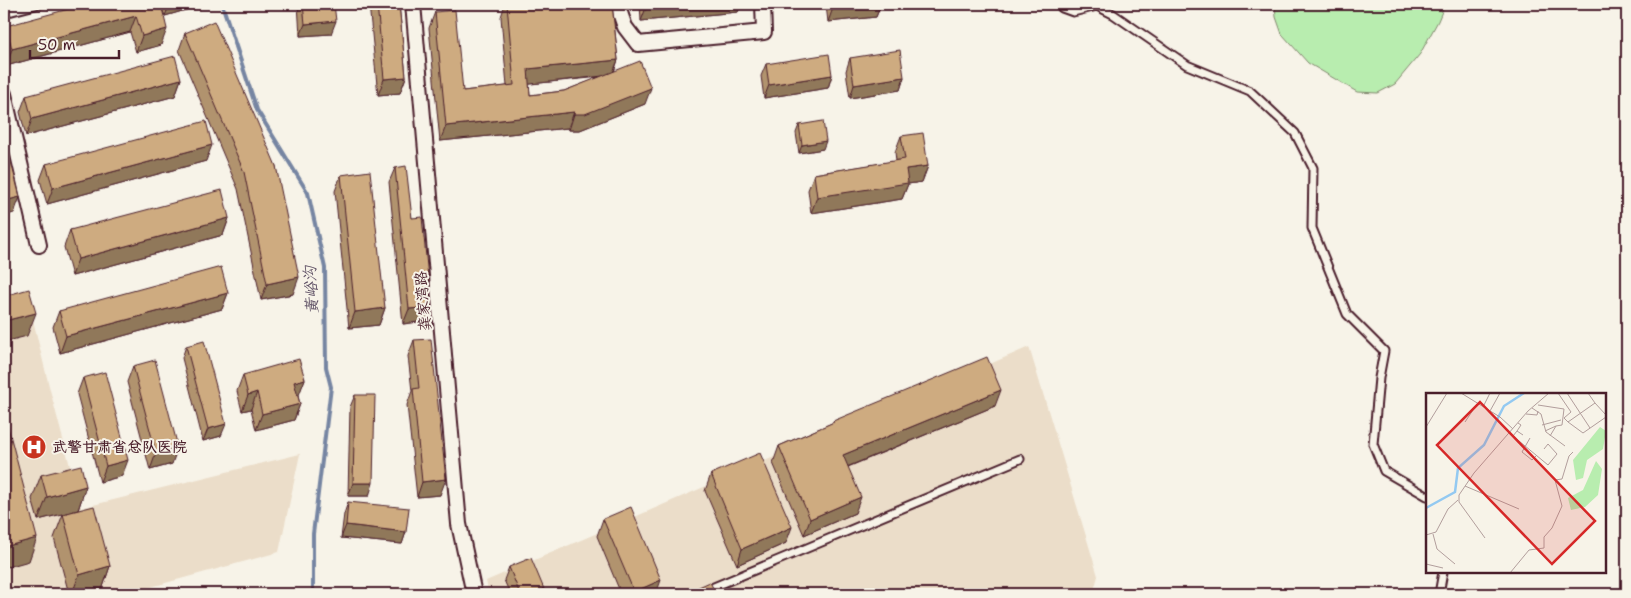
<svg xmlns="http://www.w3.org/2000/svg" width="1631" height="598" font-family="'Shantell Sans','LXGW WenKai TC',sans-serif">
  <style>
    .built { fill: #ebddc9 }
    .green { fill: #b8edaf; stroke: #81866d }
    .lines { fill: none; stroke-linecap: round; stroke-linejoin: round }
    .stream { stroke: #7685a2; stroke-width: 4 }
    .lane-casing { stroke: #4a1f2b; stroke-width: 11 }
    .street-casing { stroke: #4a1f2b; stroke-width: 18 }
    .lane { stroke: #f7f3e8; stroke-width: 7 }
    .street { stroke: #f7f3e8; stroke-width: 14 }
    .wall { fill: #b1936e; stroke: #4a1f2b; fill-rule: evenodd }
    .shaded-wall { fill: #90785a; stroke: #4a1f2b }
    .building { fill: #ceab80; stroke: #4a1f2b }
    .labels { text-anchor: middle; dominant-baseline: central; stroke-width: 4; stroke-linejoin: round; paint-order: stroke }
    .street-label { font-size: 15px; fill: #4a1f2b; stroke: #f7f3e8 }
    .poi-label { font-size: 15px; font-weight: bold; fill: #4a1f2b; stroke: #f7f3e8; text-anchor: start }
    .water-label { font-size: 16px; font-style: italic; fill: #605266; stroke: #f7f3e8 }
    .inset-river { fill: none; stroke: #93c9f1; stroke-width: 2.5 }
    .inset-road { fill: none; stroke: #b29e9c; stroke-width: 1 }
    .view { fill: #d62828; fill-opacity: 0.15; stroke: #d62828; stroke-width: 2.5 }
    .inset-edge { fill: none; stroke: #4a1f2b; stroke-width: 2.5 }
  </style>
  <rect width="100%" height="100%" fill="#f7f3e8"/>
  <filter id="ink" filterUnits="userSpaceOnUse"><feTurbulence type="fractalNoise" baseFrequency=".02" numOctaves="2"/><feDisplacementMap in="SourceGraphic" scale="10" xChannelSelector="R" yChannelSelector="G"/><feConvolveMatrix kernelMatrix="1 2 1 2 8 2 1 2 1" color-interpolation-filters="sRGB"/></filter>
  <g filter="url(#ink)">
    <path class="built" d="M26 291 49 386 81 508 300 454 279 552 125 594H4V297Z
      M1029 347 1098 576 1093 594H489L486 581Z"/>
    <path class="green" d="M1275 4H1445L1438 21 1420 54 1395 84 1378 93 1357 92 1308 63 1282 34 1276 17Z"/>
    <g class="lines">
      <path class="stream" d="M222 4 257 110 308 193 325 268 326 367 331 387 313 534V594"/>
      <defs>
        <path id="lane" d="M49 4 52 13
          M1062 4V8L1073 12 1097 6 1113 14 1187 65 1250 91 1295 133 1313 168 1312 228 1347 314 1384 351 1379 378 1373 444 1384 471 1427 496
          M697 594 1020 459
          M1439 594 1443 572"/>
        <path id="street" d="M413 4 459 524 474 594
          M617 4 625 27 638 44 764 32 763 4
          M4 26 89 4
          M4 94 39 245"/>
      </defs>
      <use href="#lane" class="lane-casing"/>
      <use href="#street" class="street-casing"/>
      <use href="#lane" class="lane"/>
      <use href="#street" class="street"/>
    </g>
    <path class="wall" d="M162 4H204L203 5 165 16 162 9 161 45 136 52 130 32 6 66 4 56V32L6 26 161 6Z
      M298 4H334L331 34 300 36Z
      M369 4H399L406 77 400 93 378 95Z
      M505 4H612L618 60 614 72 645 104 580 130H569L568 128 440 141 429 28 435 12 463 91 507 86 501 17ZM601 77 564 91 530 95 529 84Z
      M640 4H741L738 12 641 21Z
      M798 4H881L876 17 828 22 826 5 798 7Z
      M185 33 276 166 293 294 261 300 238 189 179 50Z
      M850 58 904 77 900 90 850 98 846 71Z
      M766 64 832 75 828 88 764 98 761 76Z
      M181 79 175 96 26 136 20 112 26 96Z
      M799 125 823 149 799 153 796 133Z
      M901 136 928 166 922 182 908 184 902 199 811 213 808 190 814 174 896 161 895 152Z
      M206 161 47 204 40 180 46 164Z
      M395 168 412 218 431 307 426 321 403 324 389 182Z
      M341 175 385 308 379 325 349 328 335 191Z
      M229 218 223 235 72 276 64 247 70 230Z
      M228 293 222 309 60 353 53 327 59 311Z
      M414 340 440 495 417 497 407 405 412 391 408 356Z
      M186 346 221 436 203 441 182 358Z
      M133 366 172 464 150 470 127 382Z
      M243 375 305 379 298 396 300 404 294 420 256 430 251 409 242 411 237 391Z
      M83 378 122 476 100 482 77 394Z
      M355 395 369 496H348L350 407Z
      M995 406 848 467 855 513 804 535 773 463 779 446 832 423 833 421Z
      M711 474 786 543 737 565 705 491Z
      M41 475 86 486 78 510 38 520 32 499Z
      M348 502 406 532 402 544 341 538 344 514Z
      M63 514 110 566 102 590 85 594H69L54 538Z
      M603 519 656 594H621L597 536Z
      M509 567 546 594H510L504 580Z"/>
    <path class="shaded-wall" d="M182 4H204L203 5 165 16 168 8Z
      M660 4H741L738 12 641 21 647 5Z
      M800 4H826V5L798 7Z
      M848 4H881L876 17 828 22 834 5Z
      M136 16 130 32 6 66 12 49Z
      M336 21 331 34 300 36 305 24Z
      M167 29 161 45 136 52 142 36Z
      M618 60 612 75 522 85 528 69Z
      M832 75 828 88 764 98 769 85Z
      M406 77 400 93 378 95 384 79Z
      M904 77 900 90 850 98 854 85Z
      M181 79 175 96 26 136 32 119Z
      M651 88 645 104 580 130H569L574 114Z
      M574 112 568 128 440 141 446 126Z
      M11 121 5 137 4 138V123Z
      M826 141 823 149 799 153 802 145Z
      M212 145 206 161 47 204 53 188Z
      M928 166 922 182 908 184 902 199 811 213 817 197 906 169Z
      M20 197 14 213 4 216V201Z
      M229 218 223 235 72 276 78 259Z
      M299 277 293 294 261 300 267 284Z
      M228 293 222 309 60 353 66 336Z
      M431 307 426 321 403 324 409 309Z
      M385 308 379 325 349 328 355 312Z
      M36 313 27 336 4 342V321Z
      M305 379 299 395 288 398 294 382Z
      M1001 390 995 406 837 471 843 455Z
      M257 392 251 409 242 411 248 395Z
      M300 404 294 420 256 430 262 414Z
      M226 424 221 436 203 441 208 429Z
      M178 447 172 464 150 470 156 453Z
      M128 460 122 476 100 482 106 466Z
      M446 479 440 495 417 497 422 482Z
      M353 483H373L369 496H348Z
      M86 486 78 510 38 520 47 497Z
      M861 497 855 513 804 535 810 519Z
      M346 525 406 532 402 544 341 538Z
      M792 527 786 543 737 565 742 549Z
      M37 538 29 561 4 568V547Z
      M110 566 102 590 85 594H72L79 575Z
      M661 580 656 594H633L634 592Z"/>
    <path class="building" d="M87 4H161L167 29 142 36 136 16 12 49 6 26Z
      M166 4H182L168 8Z
      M303 4H334L336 21 305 24Z
      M377 4H399L406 77 384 79Z
      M507 4H612L618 60 528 69 530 95 564 91 640 61 651 88 585 114H574V112L446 126 435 12 455 10 463 91 514 85Z
      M833 4H848L834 5Z
      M214 21 276 166 299 277 267 284 244 172 185 33Z
      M900 50 904 77 854 85 850 58Z
      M829 54 832 75 769 85 766 64Z
      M175 56 181 79 32 119 26 96Z
      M5 99 11 121 4 123V100Z
      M206 121 212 145 53 188 46 164Z
      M823 121 826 141 802 145 799 125Z
      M923 133 928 166 906 169 908 183 817 197 814 174 905 159 901 136Z
      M9 154 20 197 4 201V156Z
      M406 166 412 218 422 217 431 307 409 309 395 168Z
      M370 171 385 308 355 312 341 175Z
      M222 190 229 218 78 259 70 230Z
      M221 267 228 293 66 336 59 311Z
      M29 289 36 313 4 321V296Z
      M431 339 446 479 422 482 413 389 419 388 414 340Z
      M204 341 226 424 208 429 186 346Z
      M987 357 1001 390 843 455 861 497 810 519 779 446 834 422 833 421Z
      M299 359 305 379 294 382 300 404 262 414 257 392 248 395 243 375Z
      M155 360 178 447 156 453 133 366Z
      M105 372 128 460 106 466 83 378Z
      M355 395H375L373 483H353Z
      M8 427 37 538 4 547V428Z
      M760 453 792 527 742 549 711 474Z
      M81 465 86 486 47 497 41 475Z
      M348 502 409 508 406 532 346 525Z
      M94 506 110 566 79 575 63 514Z
      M631 507 661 580 634 592 603 519Z
      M531 558 546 594H520L509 567Z
      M710 582 716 594H683Z"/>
  </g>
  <defs>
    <symbol id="hospital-disc" viewBox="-11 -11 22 22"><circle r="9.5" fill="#c8321e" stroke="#f7f3e8"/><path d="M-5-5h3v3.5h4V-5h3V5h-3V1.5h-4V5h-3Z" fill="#fff"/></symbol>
  </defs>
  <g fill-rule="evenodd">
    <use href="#hospital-disc" x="20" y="433" width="28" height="28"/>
  </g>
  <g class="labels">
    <g class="street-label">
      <text transform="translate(423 301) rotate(-95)">龚家湾路</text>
    </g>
    <g class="poi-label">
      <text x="52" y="447">武警甘肃省总队医院</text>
    </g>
    <g class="water-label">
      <text transform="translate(311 290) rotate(-93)">黄峪沟</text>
    </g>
  </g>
  <g transform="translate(1426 393)">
    <rect width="180" height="180" fill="#f7f3e8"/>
    <path d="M174 34 180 38 177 56 161 67 157 85 150 87 147 67ZM170 68 176 76 172 102 159 114 145 117 142 105 157 97Z" fill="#b8edaf"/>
    <path class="inset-river" d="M0 115 29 99 32 75 58 52 78 13 98 0"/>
    <path class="inset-road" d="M35 0 74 24 87 36M132 0 145 19 138 25 142 29 169 10 162 0M141 0 164 35M169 10 180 22M112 12 138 16 136 32 130 33M57 14 64 0M106 15 115 21 120 39 139 53M64 18 74 0M100 21 111 22 112 18M39 29 51 11M142 29 157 40 180 24M92 30 95 32 91 38 97 42M116 32 135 27M0 34 21 0M91 38 87 43 122 72 131 61 122 51 118 56M119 38 130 33 124 43M104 45 96 59 106 67 110 63M39 93 93 116M7 141 11 156 29 171M0 142 10 139 22 116 32 107M59 145 33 109V102L48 80 102 18 123 0M0 171 17 175M84 180 103 157 118 155V144L126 135 136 113 129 87 136 86 143 63 147 59"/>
    <path class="view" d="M54 9 169 128 126 171 11 52Z"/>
    <rect width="180" height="180" class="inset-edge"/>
  </g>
  <rect width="1631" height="598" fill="none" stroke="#f7f3e8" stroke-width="20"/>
  <rect x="10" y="10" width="1611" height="578" fill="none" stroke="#4a1f2b" stroke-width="2" filter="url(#ink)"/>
  <path d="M30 50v8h89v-8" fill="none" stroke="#4a1f2b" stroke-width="2.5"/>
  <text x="38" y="50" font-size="15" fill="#4a1f2b" stroke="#f7f3e8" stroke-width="4" paint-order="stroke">50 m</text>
</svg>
